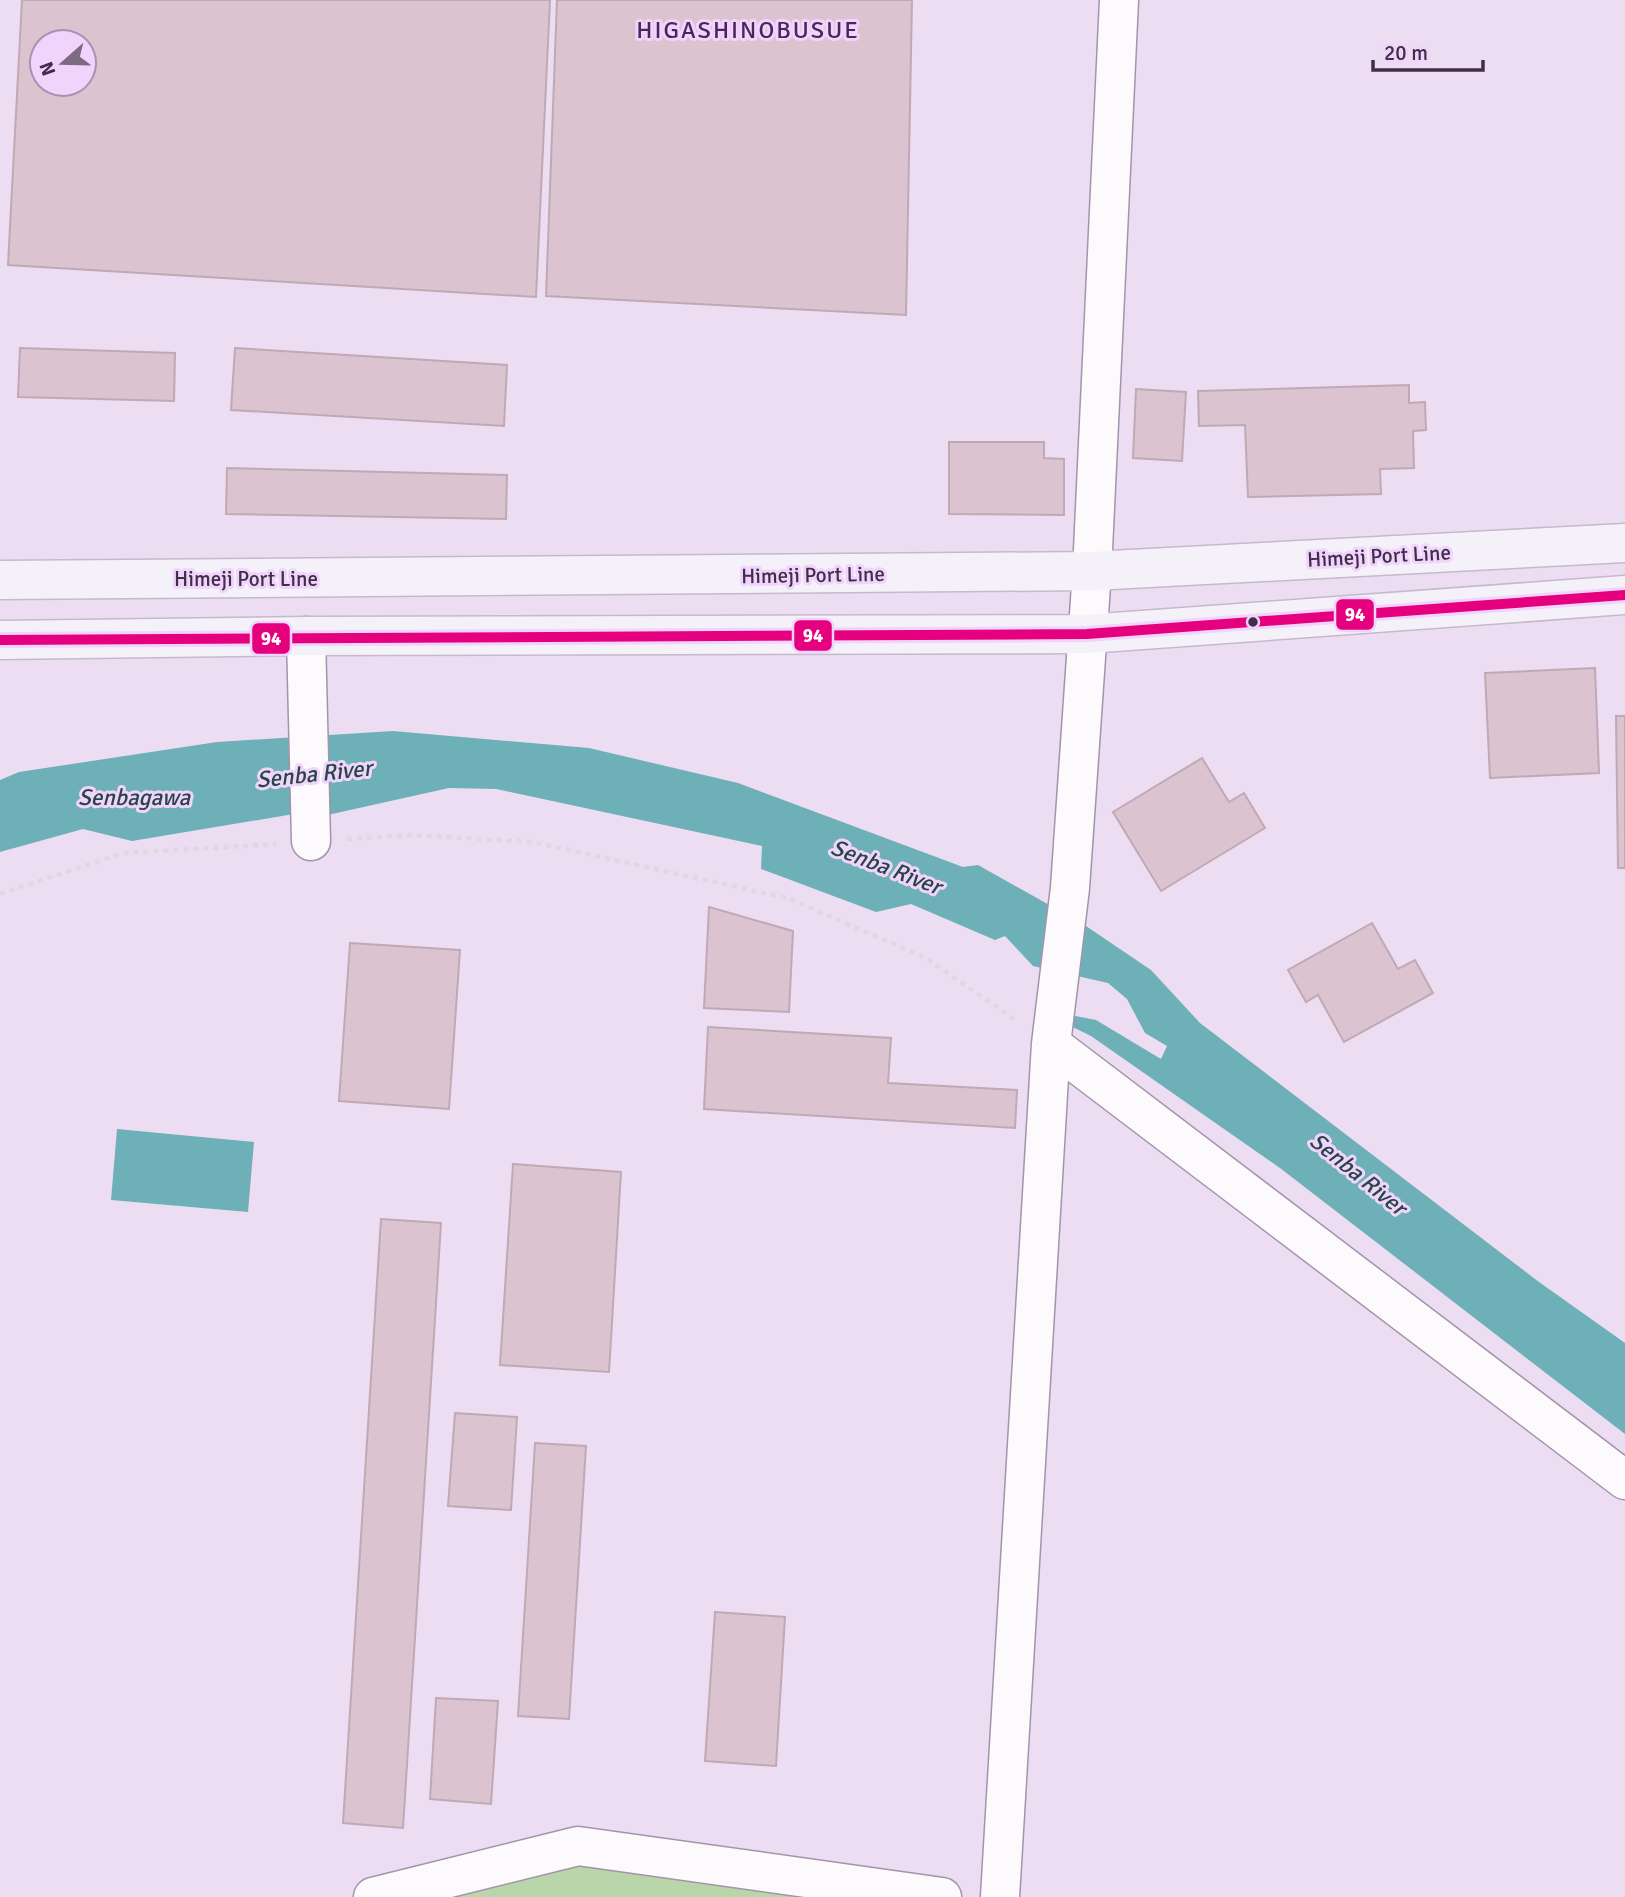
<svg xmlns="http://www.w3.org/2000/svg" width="1625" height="1897" font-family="Signika,sans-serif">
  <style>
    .green { fill: #b8d6a9 }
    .water { fill: #6eb0b7 }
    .building { fill: #dbc4cf; stroke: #c0a9b4; stroke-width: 2; fill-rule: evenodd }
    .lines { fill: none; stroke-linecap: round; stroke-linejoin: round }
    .minor-casing { stroke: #a394aa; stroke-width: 41 }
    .major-casing { stroke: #c6b9cb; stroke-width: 41 }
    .path { stroke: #ded9e0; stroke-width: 4.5; stroke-dasharray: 5 5; stroke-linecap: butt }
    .minor { stroke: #fcfafd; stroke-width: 38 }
    .major { stroke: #f5f1f8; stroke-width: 38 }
    .bus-1-casing { stroke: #f0d4fc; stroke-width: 16 }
    .bus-1 { stroke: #e5007d; stroke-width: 10 }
    .bus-dot { fill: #402d47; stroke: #f0d4fc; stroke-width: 2.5 }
    .labels { text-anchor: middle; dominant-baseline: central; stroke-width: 6; stroke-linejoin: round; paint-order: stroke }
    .street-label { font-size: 21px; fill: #402d47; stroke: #f0d4fc }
    .water-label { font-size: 23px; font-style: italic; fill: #284646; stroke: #f0d4fc }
    .quarter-label { font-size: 24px; letter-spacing: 2px; fill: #4c245b; stroke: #f0d4fc }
    .line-badge { stroke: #f0d4fc; stroke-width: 2.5 }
    .badge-label { font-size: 19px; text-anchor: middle; font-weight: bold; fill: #fff }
  </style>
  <rect width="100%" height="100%" fill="#ecddf3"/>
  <path class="green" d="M573 1865 681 1872 805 1897H444Z"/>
  <path class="water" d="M393 731 589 748 738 783 963 867 978 865 1083 924 1151 970 1200 1023 1539 1282 1625 1343V1434L1280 1168 1091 1036 1034 1008 1096 1020 1161 1059 1167 1046 1145 1033 1127 999 1108 983 1033 966 1005 936 995 940 911 904 876 912 761 869 762 846 496 789 449 788 296 822 294 814 132 841 83 829 0 852V780L19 772 217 742Z
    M117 1129 254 1142 248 1212 111 1200Z"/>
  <path class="building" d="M22 0H550L536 297 8 265ZM42 42H84V84H42Z
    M557 0H912L906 315 546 296Z
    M20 348 175 353 174 401 18 397Z
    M235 348 507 365 504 426 231 410Z
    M1409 385V403L1425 402 1426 430 1413 431 1414 468 1380 469 1381 494 1248 497 1245 425 1199 426 1198 391Z
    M1136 389 1186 392 1182 461 1133 458Z
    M949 442H1044V458L1064 459V515L949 514Z
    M227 468 507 475 506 519 226 514Z
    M1595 668 1599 773 1490 778 1485 673Z
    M1616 716H1625V868H1618Z
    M1202 758 1229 802 1244 793 1265 828 1161 891 1113 812Z
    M709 907 793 931 789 1012 704 1008Z
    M1372 923 1398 969 1415 960 1433 993 1344 1042 1318 995 1306 1002 1288 970Z
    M350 943 460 950 449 1109 339 1101Z
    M708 1027 891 1038 888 1083 1017 1090 1015 1128 704 1109Z
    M513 1164 621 1172 609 1372 500 1365Z
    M381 1219 441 1223 403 1828 343 1823Z
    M455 1413 517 1417 511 1510 448 1506Z
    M535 1443 586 1446 569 1719 518 1716Z
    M715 1612 785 1617 776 1766 705 1761Z
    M436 1698 498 1701 491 1804 430 1799Z"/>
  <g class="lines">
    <defs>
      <path id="minor" d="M306 636 311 841
        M1051 1044 1625 1480
        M373 1897 578 1846 942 1897
        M1000 1897 1051 1044 1070 888 1092 571 1119 0"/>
      <path id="major" d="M0 580 1092 571 1625 543
        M0 640 306 636 1087 634 1625 595"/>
    </defs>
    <use href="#minor" class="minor-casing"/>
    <use href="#major" class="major-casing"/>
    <path class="path" d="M347 839 414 835 533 842 787 898 924 957 1017 1021
      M0 894 124 853 276 844"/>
    <use href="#minor" class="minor"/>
    <use href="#major" class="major"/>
    <defs>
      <path id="bus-1" d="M0 640 1087 634 1625 595"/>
    </defs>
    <use href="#bus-1" class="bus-1-casing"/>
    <use href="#bus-1" class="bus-1"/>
  </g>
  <circle class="bus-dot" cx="1253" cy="622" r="6"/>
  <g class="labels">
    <g class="street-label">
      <text transform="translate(1379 556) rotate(-3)">Himeji Port Line</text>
      <text transform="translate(813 575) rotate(-1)">Himeji Port Line</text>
      <text x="246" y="579">Himeji Port Line</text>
    </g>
    <g class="water-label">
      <text transform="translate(314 774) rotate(-6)">Senba River</text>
      <text x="134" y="797">Senbagawa</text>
      <text transform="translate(886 867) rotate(21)">Senba River</text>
      <text transform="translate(1358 1174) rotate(39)">Senba River</text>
    </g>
    <g class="quarter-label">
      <text x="748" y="30">HIGASHINOBUSUE</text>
    </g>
  </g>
  <g class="line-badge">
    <rect x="1335" y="598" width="40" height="33" rx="7" fill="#e5007d"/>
    <rect x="793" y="619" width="40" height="33" rx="7" fill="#e5007d"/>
    <rect x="251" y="622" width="40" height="33" rx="7" fill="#e5007d"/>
  </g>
  <g class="badge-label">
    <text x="1355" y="621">94</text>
    <text x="813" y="642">94</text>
    <text x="271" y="645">94</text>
  </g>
  <g transform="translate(63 63) rotate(250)"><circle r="33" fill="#f0d4fc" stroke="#aa91b4" stroke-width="2"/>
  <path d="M0-5L12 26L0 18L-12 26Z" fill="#7c6b83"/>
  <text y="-10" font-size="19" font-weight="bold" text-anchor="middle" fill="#402d47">N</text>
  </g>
  <path d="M1373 60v10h110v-10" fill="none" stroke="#402d47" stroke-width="3.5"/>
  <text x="1384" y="60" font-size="21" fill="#402d47" stroke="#f0d4fc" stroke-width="5" paint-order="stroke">20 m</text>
</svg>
